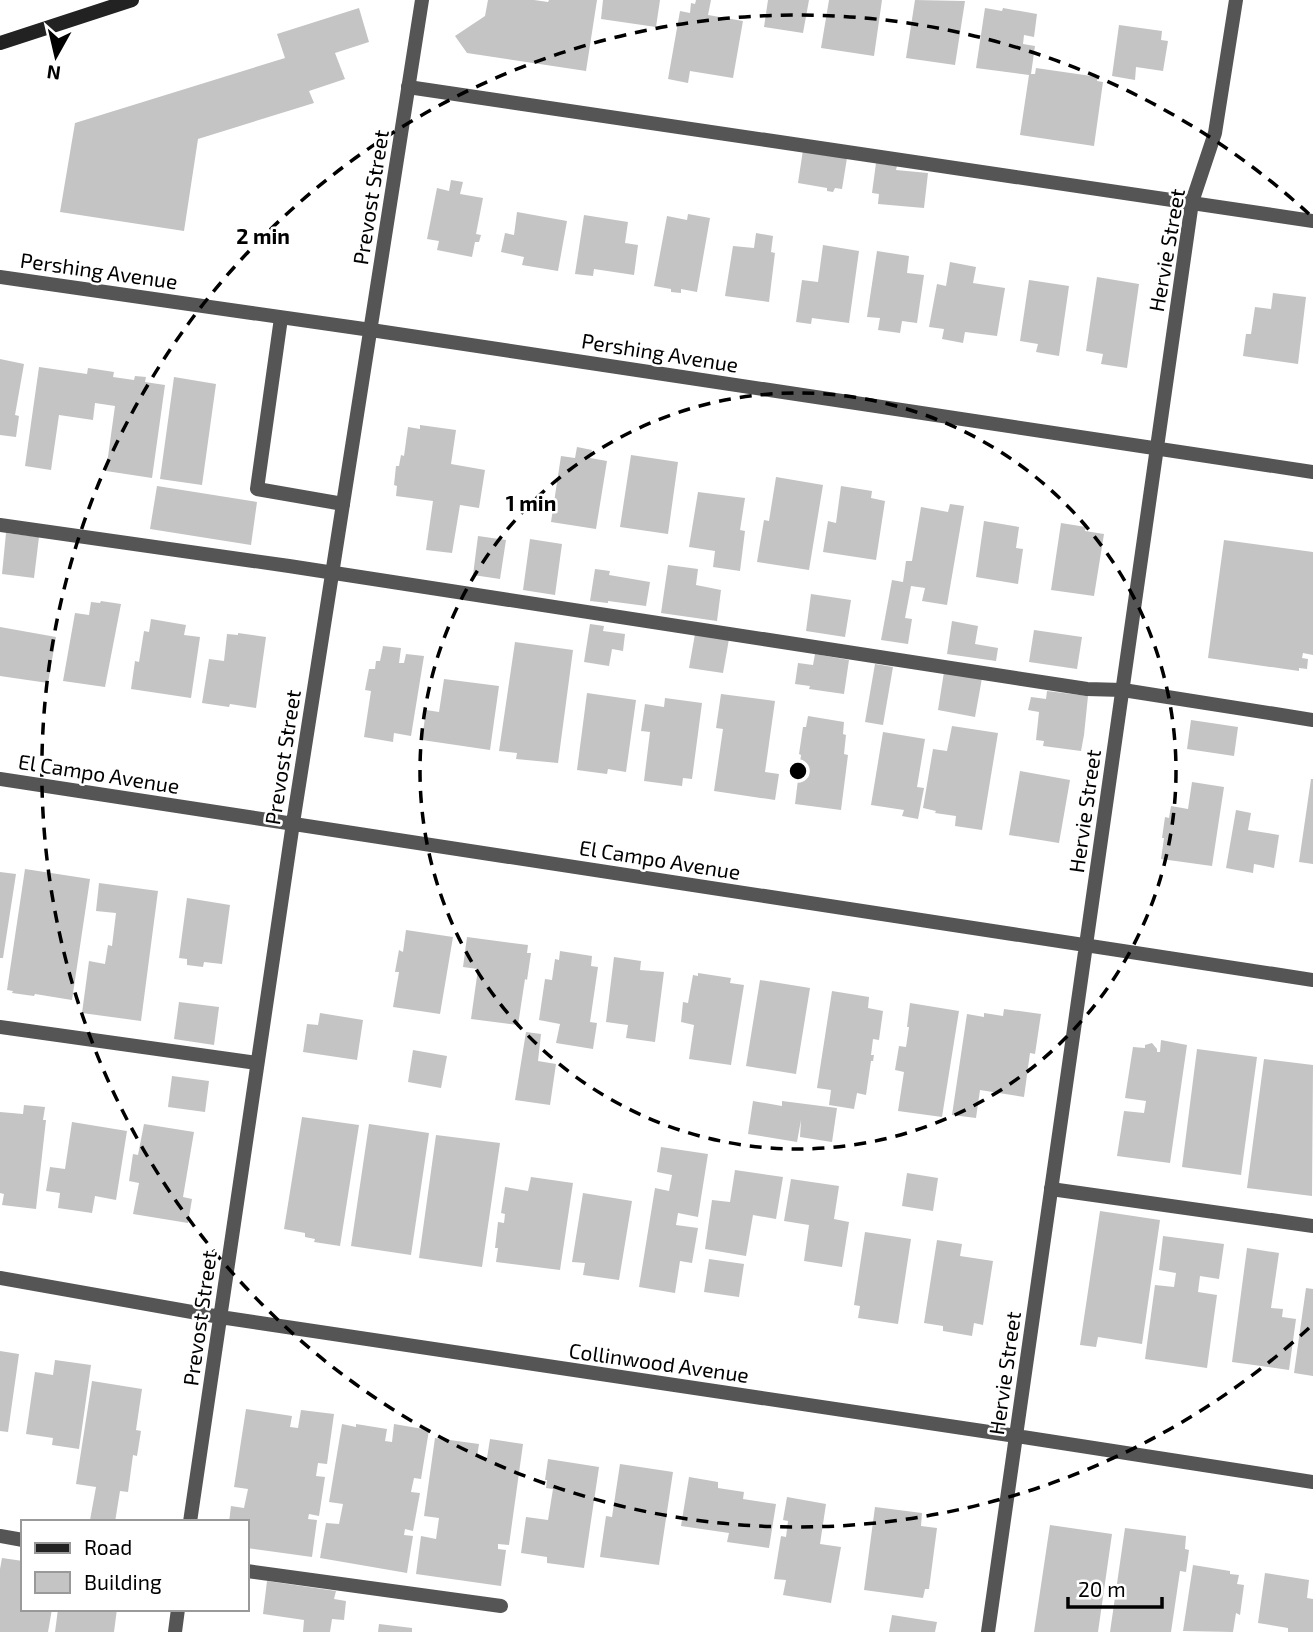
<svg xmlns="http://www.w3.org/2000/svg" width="1313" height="1632" font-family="'Exo 2',sans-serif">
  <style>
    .building { fill: #c4c4c4 }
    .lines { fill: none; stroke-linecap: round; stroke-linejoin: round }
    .service { stroke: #555; stroke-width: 14 }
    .minor { stroke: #555; stroke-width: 14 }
    .secondary { stroke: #222; stroke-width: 14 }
    .ring { fill: none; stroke: #000; stroke-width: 3.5; stroke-dasharray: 12 9 }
    .labels { text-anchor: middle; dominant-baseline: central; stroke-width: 5; stroke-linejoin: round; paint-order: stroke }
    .street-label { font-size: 21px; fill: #000; stroke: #fff }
    .centre { fill: #000; stroke: #fff; stroke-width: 3.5 }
    .ring-label { font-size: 21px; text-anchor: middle; font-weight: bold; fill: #000; stroke: #fff; stroke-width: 5; stroke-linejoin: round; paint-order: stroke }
  </style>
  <rect width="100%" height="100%" fill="#fff"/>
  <path class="building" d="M488 0H534L548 2 549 0H597L586 71 467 53 455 36 485 16Z
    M603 0H660L656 27 601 19Z
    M696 0H711L708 15 743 21 733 78 690 71 688 83 668 79 680 11 690 13 691 3 695 4Z
    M768 0H809L803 33 764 27Z
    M829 0H882L874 56 821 48Z
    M915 0 965 1 955 65 906 58Z
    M359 8 369 42 335 53 345 79 309 91 314 103 198 139 184 231 60 212 75 123 285 58 277 34Z
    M985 8 1002 11 1003 8 1037 14 1034 37 1024 35 1023 44 1035 46 1031 74H1035L1036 68 1098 77 1097 81 1103 82 1094 146 1020 135 1029 75 976 68Z
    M1119 25 1162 31 1161 40 1168 41 1163 71 1136 67 1135 80 1112 76Z
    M803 150 847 158 842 189 835 188 833 192 827 191V188L798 183Z
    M876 163 897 166 896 170 928 173 924 208 878 204 879 194 872 193Z
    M451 180 463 182 460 194 483 198 476 234 481 235 479 242H475L472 257 437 250 439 241 427 239 437 188 449 191Z
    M517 212 567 221 558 271 522 265 524 257 501 252 505 233 514 235Z
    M688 214 710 218 697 292 681 289V293L671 292V289L654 286 667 216 687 220Z
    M584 215 628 222 625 243 638 245 634 275 594 269 593 276 575 274Z
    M756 233 773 236 771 252 775 253 769 302 725 296 733 246 754 248Z
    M823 245 859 251 849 323 812 318 811 324 796 322 802 280 818 282Z
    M877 251 909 256 907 273 924 275 917 323 902 321 900 333 878 330 880 318 867 317Z
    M950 262 976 267 973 283 1005 288 997 336 965 332 963 343 942 339 944 329 929 327 937 284 946 286Z
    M1097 277 1139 284 1127 368 1101 364 1103 354 1086 351Z
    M1029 280 1069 286 1059 356 1036 352 1038 344 1020 341Z
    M1273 293 1306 297 1298 364 1243 356 1246 334H1251L1255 307 1271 309Z
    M0 359 24 364 15 415 19 416 16 437 0 435Z
    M39 367 87 374 88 368 114 372 113 377 134 380 135 376 146 377 145 382 165 385 152 478 106 471 115 406 95 403 93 420 59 415 51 470 25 466Z
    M174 377 216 384 202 485 160 479Z
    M420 425 456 430 451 464 485 470 479 508 460 505 452 553 426 550 433 501 396 496 397 486 394 485 396 466H399L401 455 404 456 408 427 420 429Z
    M577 447 592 450 590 458 607 461 596 529 551 522 561 456 575 458Z
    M631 455 678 462 668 534 620 527Z
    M776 477 823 485 809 570 757 562 764 520 769 521Z
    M157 486 257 502 251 545 150 529Z
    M841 486 872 491 871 498 885 501 876 560 823 552 828 521 836 523Z
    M698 492 745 498 740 530 745 531 740 571 713 567 715 551 689 547Z
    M950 504 964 506 947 605 922 601 925 588 911 586 905 618 912 619 908 644 881 640 892 580 903 582 906 561H912L921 507 948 512Z
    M984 521 1019 527 1016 548 1023 549 1018 584 976 577Z
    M1061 523 1086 527 1085 531 1104 534 1094 596 1051 590Z
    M6 533 39 537 34 578 2 574Z
    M478 536 506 540 500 579 473 575Z
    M530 539 562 544 555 595 523 590Z
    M1224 540 1313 552V655L1303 653 1302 658 1308 659 1307 669 1299 668V671L1208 658Z
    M668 565 698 569 696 585 721 590 717 621 661 613Z
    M595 569 610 571 609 575 650 582 646 606 608 601V603L590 601Z
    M811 594 851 600 845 637 806 631Z
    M101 601 121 604 105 687 63 681 75 613 89 615 91 602 100 603Z
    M151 619 186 625 184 635 200 637 191 698 131 689 135 661 139 662 144 631 149 632Z
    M952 621 978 626 975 644 998 648 996 661 947 654Z
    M590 624 604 626 603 631 625 634 623 651 612 649 609 666 584 662Z
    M0 627 56 637 48 683 0 676Z
    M1034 630 1082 637 1077 669 1029 662Z
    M238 633 266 637 256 708 230 704 229 707 202 703 209 659 224 661 227 634 238 635Z
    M695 634 729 639 723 673 689 668Z
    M515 642 573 650 558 763 516 759 517 753 499 751Z
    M383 646 401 648 399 663H404L406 654 424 656 411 736 394 733 393 742 364 737 371 691 365 690 369 669H375L376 661H380Z
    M815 654 849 660 844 694 809 689 810 686 795 684 798 663 813 665Z
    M875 664 893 667 883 725 865 722Z
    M944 672 982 678 975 717 938 710Z
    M444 679 499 686 490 750 422 740 426 710 439 712Z
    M1047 691 1088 696 1084 735 1081 751 1043 746 1044 741 1036 740 1039 712 1028 710 1031 697 1046 699Z
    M587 693 636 700 626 772 608 769 607 774 577 770Z
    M721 694 775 701 765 772 779 774 775 800 714 791 723 729 716 728Z
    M665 698 702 703 692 779 683 778 682 786 644 781 650 732 641 731 645 704 664 707Z
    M808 716 844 722 843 734 846 735 844 754 848 755 841 810 795 804 801 755 799 754 803 727H806Z
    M1191 720 1238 727 1234 756 1187 749Z
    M952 726 998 733 982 830 955 826 956 816 935 813 936 811 923 808 933 749 947 751Z
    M883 732 925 739 917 787 924 788 918 819 902 816 904 810 871 805Z
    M1020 771 1070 780 1059 843 1009 835Z
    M1311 779H1313V864L1299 862Z
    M1192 782 1224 787 1212 866 1161 859 1164 838H1162L1165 817 1169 818 1171 806 1188 809Z
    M1236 810 1251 813 1248 830 1279 835 1274 868 1254 864 1253 873 1226 868Z
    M25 869 90 879 72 1000 35 994 34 996 12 993 13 991 7 990Z
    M0 872 16 874 3 958H0Z
    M99 883 158 891 141 1021 82 1013 89 961 105 964 108 945 112 946 116 913 96 911Z
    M187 898 230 905 222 964 204 962 203 967 187 965V959L179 958Z
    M406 930 453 937 440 1014 393 1007 399 972H395L399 950 403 952Z
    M467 937 528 945 527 953H531L527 980 525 979 518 1025 471 1019 478 969 463 967Z
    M560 951 592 956 591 966 598 967 590 1022 597 1023 593 1049 556 1043 560 1024 539 1020 545 979 552 980 555 959 559 960Z
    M614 957 641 961 640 970 664 972 655 1042 626 1038 628 1025 606 1022Z
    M698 973 731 978 730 983 744 985 731 1065 689 1059 694 1025 681 1022 683 1002 688 1003 693 975 698 976Z
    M760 980 810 988 796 1074 746 1066Z
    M832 991 869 997 868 1008 883 1011 879 1040 873 1039 871 1055H874L873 1061H871L866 1095 857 1093 854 1109 829 1105 831 1090 817 1088Z
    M179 1002 219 1007 214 1045 174 1039Z
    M910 1003 959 1011 942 1117 898 1111 904 1072 895 1070 899 1046 906 1047 909 1027H907Z
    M1004 1009 1041 1014 1035 1054 1030 1053 1024 1097 980 1090 976 1118 952 1115 967 1014 984 1017V1013L1003 1016Z
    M320 1013 363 1020 357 1060 303 1052 307 1024 318 1025Z
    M526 1032 541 1034 538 1061 556 1064 550 1105 515 1100Z
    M1161 1040 1187 1045 1170 1163 1117 1156 1124 1111 1144 1113 1146 1101 1125 1098 1133 1047 1145 1048V1045L1152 1043 1157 1049V1052H1160Z
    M1197 1049 1257 1057 1241 1175 1182 1167Z
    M413 1050 447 1056 441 1088 408 1082Z
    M1264 1059 1313 1065 1312 1196 1247 1188Z
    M172 1076 209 1081 205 1112 168 1107Z
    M753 1101 782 1106V1101L837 1108 832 1142 800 1137 801 1120 797 1142 748 1134Z
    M24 1105 45 1107 43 1120H46L36 1209 2 1205 4 1194 0 1193V1112L23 1114Z
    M302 1117 359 1125 340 1246 314 1242 315 1239 305 1237V1233L284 1229Z
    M72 1122 127 1131 116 1200 95 1196 92 1213 58 1208 60 1193 46 1191 50 1167 65 1169Z
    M144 1124 194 1132 183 1197 192 1199 188 1223 133 1214 139 1183 129 1181 133 1154 138 1155Z
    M369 1124 429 1133 411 1255 351 1246Z
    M436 1135 500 1143 482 1267 419 1258Z
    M661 1147 708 1154 698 1217 678 1213 676 1225 698 1228 692 1263 680 1261 675 1293 639 1287 655 1188 669 1191 672 1175 657 1172Z
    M735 1170 783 1177 776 1219 753 1215 746 1256 705 1249 712 1200 730 1202Z
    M907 1173 938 1178 933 1211 902 1206Z
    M531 1177 573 1183 560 1270 496 1262 498 1248H495L498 1222 504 1223 505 1214 501 1213 505 1187 528 1191Z
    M791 1179 839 1186 834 1219 849 1222 842 1267 804 1261 809 1225 784 1221Z
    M583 1193 632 1201 619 1280 583 1275 585 1263 572 1262Z
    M1100 1211 1160 1220 1142 1344 1098 1337 1096 1347 1080 1345Z
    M865 1232 911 1239 898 1324 858 1318 860 1306 854 1305Z
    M1163 1236 1224 1244 1219 1279 1200 1276 1198 1292 1217 1295 1207 1368 1145 1359 1155 1285 1174 1287 1176 1273 1159 1270Z
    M937 1240 962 1244 960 1256 993 1261 983 1325 974 1323 972 1336 943 1331V1326L924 1323Z
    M1247 1248 1279 1253 1271 1308 1283 1309 1282 1317 1296 1319 1289 1370 1232 1362Z
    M709 1259 744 1264 739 1297 704 1292Z
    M1306 1288 1313 1289V1376L1294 1373Z
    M0 1351 19 1354 8 1432 0 1431Z
    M55 1360 91 1365 79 1449 52 1445 53 1438 26 1434 35 1372 53 1375Z
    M92 1381 142 1389 136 1430 141 1431 137 1456 133 1455 128 1492 120 1491 115 1522 90 1520 96 1487 76 1484Z
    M246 1409 292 1416 290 1427 298 1428 301 1410 334 1414 327 1464 318 1463 316 1476 325 1477 319 1516 309 1514 308 1519 317 1520 312 1557 247 1548V1522H229L231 1506 244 1508 248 1489 234 1487Z
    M342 1424 356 1427V1424L387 1429 385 1441 392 1442 394 1424 429 1430 421 1479 414 1478 411 1492 420 1493 413 1531 405 1529 404 1535 413 1536 407 1573 320 1558 326 1523 339 1524 343 1504 329 1502Z
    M435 1438 479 1444 477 1457 487 1458 490 1439 523 1444 509 1545 498 1544V1549L506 1550 501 1586 416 1574 421 1536 436 1539 439 1518 424 1516Z
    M548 1459 599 1467 584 1568 547 1563V1557L521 1553 526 1517 548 1520 553 1489 546 1488 547 1480H545Z
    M620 1464 673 1472 659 1565 600 1557 606 1516 612 1517Z
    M689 1477 718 1482V1488L744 1492 743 1499 776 1504 769 1548 727 1542 729 1533 681 1526Z
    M787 1497 826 1504 820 1544 841 1547 831 1603 783 1595 786 1580 774 1579 781 1536 786 1537 788 1521 783 1520Z
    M875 1507 922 1513 921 1526 937 1528 929 1589H925L923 1598 864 1590Z
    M1050 1525 1112 1534 1098 1632H1034Z
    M1125 1528 1186 1536 1185 1549 1189 1550 1186 1572 1180 1571 1171 1632H1110Z
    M2 1558 23 1561V1609H52L48 1632H0V1569Z
    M1193 1565 1230 1571V1574L1239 1575 1237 1584 1244 1585 1240 1615 1236 1613 1233 1632 1183 1631Z
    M1265 1573 1309 1580 1307 1598 1313 1599V1632H1288V1628L1258 1623Z
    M267 1581 336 1591 334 1599 346 1601 344 1620 332 1619 330 1632H303L304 1620 263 1614Z
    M58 1609H117L114 1632H55Z
    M892 1615 937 1622 935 1632H889Z
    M379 1624 412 1628V1632H378Z"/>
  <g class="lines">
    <path class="service" d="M408 87 1313 221
      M281 318 257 489 343 504
      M0 525 289 566 1087 689 1123 690 1313 720
      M0 1027 257 1063
      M1051 1189 1313 1226
      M0 1536 23 1540
      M247 1571 501 1606"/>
    <path class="minor" d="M0 277 371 330 1313 472
      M0 779 1313 980
      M0 1278 220 1317 1016 1436 1313 1482
      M190 1522 293 823 422 0
      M175 1632 178 1609
      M988 1632 1192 202 1215 133 1236 0"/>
    <path class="secondary" d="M0 43 132 0"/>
  </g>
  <g class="ring">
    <circle cx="798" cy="771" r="378"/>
    <path d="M1309 1328A756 756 0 1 1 1309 214"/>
  </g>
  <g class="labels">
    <g class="street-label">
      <text transform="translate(370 197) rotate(-81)">Prevost Street</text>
      <text transform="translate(1166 250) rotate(-80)">Hervie Street</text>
      <text transform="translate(99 270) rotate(8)">Pershing Avenue</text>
      <text transform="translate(660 352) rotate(9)">Pershing Avenue</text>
      <text transform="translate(282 757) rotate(-81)">Prevost Street</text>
      <text transform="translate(99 773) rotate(9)">El Campo Avenue</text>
      <text transform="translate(1084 811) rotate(-82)">Hervie Street</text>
      <text transform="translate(660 859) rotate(9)">El Campo Avenue</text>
      <text transform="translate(199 1318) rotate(-82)">Prevost Street</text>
      <text transform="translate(659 1362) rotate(8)">Collinwood Avenue</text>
      <text transform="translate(1004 1373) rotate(-82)">Hervie Street</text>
    </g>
  </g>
  <circle cx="798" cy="771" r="10" class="centre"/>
  <g class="ring-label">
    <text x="263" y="244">2 min</text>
    <text x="531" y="511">1 min</text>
  </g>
  <rect x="21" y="1520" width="228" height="91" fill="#ffffff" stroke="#999999" stroke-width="2"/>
  <rect x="35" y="1543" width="35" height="10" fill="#222222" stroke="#999999" stroke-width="2"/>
  <text x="84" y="1555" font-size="21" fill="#000000">Road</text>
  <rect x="35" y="1572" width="35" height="21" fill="#c4c4c4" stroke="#999999" stroke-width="2"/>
  <text x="84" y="1590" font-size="21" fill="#000000">Building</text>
  <g transform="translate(56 56) rotate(188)" stroke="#ffffff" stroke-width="5" paint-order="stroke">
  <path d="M0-5L12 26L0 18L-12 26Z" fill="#000000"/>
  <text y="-10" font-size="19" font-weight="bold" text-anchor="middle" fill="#000000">N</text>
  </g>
  <path d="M1068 1597v10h94v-10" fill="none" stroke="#000000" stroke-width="3.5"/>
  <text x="1078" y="1597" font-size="21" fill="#000000" stroke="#ffffff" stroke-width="5" paint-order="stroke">20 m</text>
</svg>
